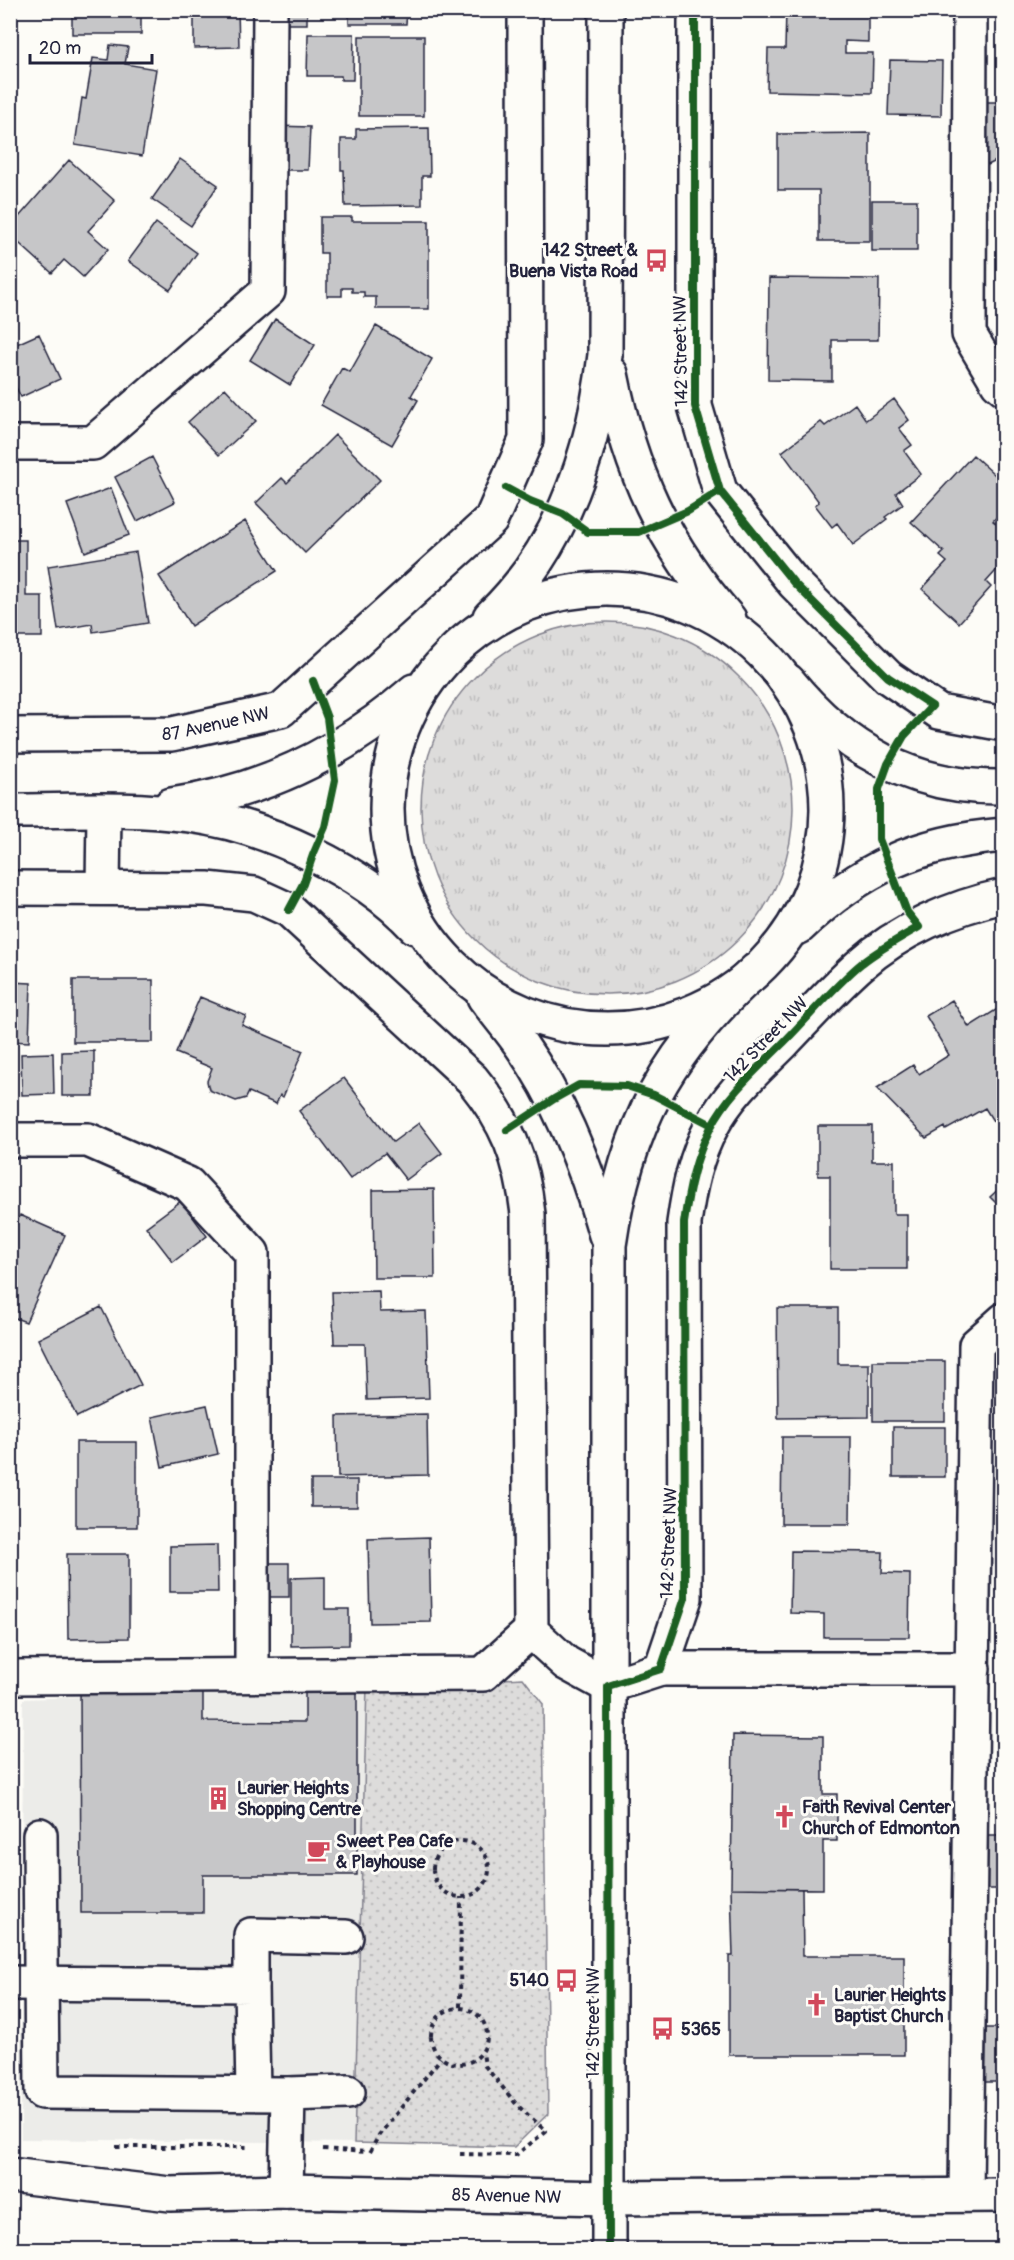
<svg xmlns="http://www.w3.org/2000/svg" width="1014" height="2260" font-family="Pangolin,sans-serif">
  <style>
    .built { fill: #ecece9 }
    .grass { fill: url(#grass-tufts); stroke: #807f8b; stroke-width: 1.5 }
    .park { fill: url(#park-dots); stroke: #807f8b; stroke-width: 1.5 }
    .building { fill: #c6c6c8; stroke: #22223b; stroke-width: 1.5 }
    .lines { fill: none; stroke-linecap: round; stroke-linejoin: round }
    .minor-casing { stroke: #22223b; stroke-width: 38 }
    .major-casing { stroke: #22223b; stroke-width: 38 }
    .path { stroke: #22223b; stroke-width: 4; stroke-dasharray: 4.5 4.5; stroke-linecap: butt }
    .minor { stroke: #fdfcf7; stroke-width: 33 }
    .major { stroke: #fdfcf7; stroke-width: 33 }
    .cycleway-casing { stroke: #fdfcf7; stroke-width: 11 }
    .cycleway { stroke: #1b5e20; stroke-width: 8 }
    .labels { text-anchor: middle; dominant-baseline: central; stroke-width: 6; stroke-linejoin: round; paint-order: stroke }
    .poi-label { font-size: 18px; font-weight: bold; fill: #22223b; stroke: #fdfcf7; text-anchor: start }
    .street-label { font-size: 18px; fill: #22223b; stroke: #fdfcf7 }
  </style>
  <defs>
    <pattern id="grass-tufts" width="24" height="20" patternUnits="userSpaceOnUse" patternTransform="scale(1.5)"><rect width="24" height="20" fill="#dddcdb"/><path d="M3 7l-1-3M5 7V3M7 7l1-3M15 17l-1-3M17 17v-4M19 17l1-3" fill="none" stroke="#bdbcbd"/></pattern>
    <pattern id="park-dots" width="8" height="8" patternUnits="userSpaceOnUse" patternTransform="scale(1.5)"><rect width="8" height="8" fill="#dddcdb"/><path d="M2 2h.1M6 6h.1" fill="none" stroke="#bdbcbd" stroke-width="1.8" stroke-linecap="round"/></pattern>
  </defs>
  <rect width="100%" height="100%" fill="#fdfcf7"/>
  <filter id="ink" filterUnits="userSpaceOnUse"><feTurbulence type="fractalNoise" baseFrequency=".0167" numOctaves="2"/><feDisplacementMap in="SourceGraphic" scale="12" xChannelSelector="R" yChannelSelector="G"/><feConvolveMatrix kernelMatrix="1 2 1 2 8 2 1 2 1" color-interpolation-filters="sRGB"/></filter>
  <g filter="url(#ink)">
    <path class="built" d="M367 1686 354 2143 21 2139 23 1699Z"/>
    <path class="grass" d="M421 808a186 186 0 1 1 372 0a186 186 0 1 1-372 0Z"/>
    <path class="park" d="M523 1678 543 1704 548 2114 514 2147 354 2143 367 1686Z"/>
    <path class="building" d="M72 10H141V34H72Z
      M194 10H238L239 47 194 48Z
      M279 10H307V24H280Z
      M349 10H407L406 24H349Z
      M786 10H868V42L845 41V53H873L872 93 767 91 768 49H785Z
      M308 34H354L353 80H341V76H307Z
      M359 36H424V116H359Z
      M110 45 128 47 125 64 156 69 142 156 75 145 82 98 86 99 93 58 108 60Z
      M890 60 942 61 941 116 888 115Z
      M982 102H1004V157L982 168Z
      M275 126 310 127 308 170H273Z
      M429 128 430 176H422V205L345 206 344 170H341V139H356V129Z
      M870 133V241H819V190H778V134Z
      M180 159 218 185 191 226 152 199Z
      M69 160 115 201 88 231 108 249 83 277 64 260 52 273 10 235V227Z
      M872 200H917V251H872Z
      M320 217H352V221H429V309H376V297H364V292H352V288H342V296H327V253H320Z
      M156 223 197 253 170 290 128 261Z
      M769 278 879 279 878 340H832V381L768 380Z
      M275 319 315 345 290 385 250 360Z
      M376 326 432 359 411 396 418 400 392 445 321 405 342 368 350 372Z
      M39 334 60 379 21 397 10 376V347Z
      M225 388 256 421 219 455 188 422Z
      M894 399 909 420 899 428 912 445 904 451 921 474 896 493 903 504 885 517 887 519 853 545 837 523 832 527 815 505 819 502 782 452 821 422 825 426 855 404 866 420Z
      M335 435 380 480 305 553 256 503 282 478 287 483Z
      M973 455 1004 483V509L993 521 1004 530V562L986 582 991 587 959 623 922 589 947 562 940 556 944 552 911 522Z
      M152 457 175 502 137 521 115 477Z
      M111 488 129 535 85 552 67 504Z
      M245 521 277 571 191 626 159 576Z
      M10 540H26V596H42V637H10Z
      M136 552 148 623 93 632 92 624 58 630 48 566Z
      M73 980H153V1042H73Z
      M10 982 31 983 29 1042 10 1041Z
      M200 997 246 1016 242 1025 303 1051 283 1097 280 1095 276 1104 249 1092 246 1098 236 1101 209 1090 207 1081 212 1068 176 1053Z
      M952 1000 969 1027 999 1008 1004 1015V1115L993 1121 985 1108 946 1130 945 1127 926 1138 877 1088 913 1065 919 1074 949 1055 926 1016Z
      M94 1051V1096H62V1052Z
      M53 1053 54 1094 22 1095 21 1054Z
      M344 1078 393 1142 419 1123 442 1153 406 1180 385 1153 350 1179 299 1111Z
      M818 1126H872V1161H894V1214H907V1269H830V1176H818Z
      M1004 1184V1211L990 1197Z
      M434 1189 435 1278H374L373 1190Z
      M181 1201 207 1236 173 1262 146 1227Z
      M20 1215 65 1235 26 1322 10 1316V1230L13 1231Z
      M379 1291 380 1312 426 1311 429 1398 367 1400 365 1344H334L332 1292Z
      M101 1307 141 1385 77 1417 38 1339Z
      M777 1308H838V1364H869V1417L778 1418Z
      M873 1361H945V1421H873Z
      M207 1405 218 1454 162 1467 152 1417Z
      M427 1414 428 1475 338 1477 337 1416Z
      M893 1427H945V1477H893Z
      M782 1437H851L850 1524H781Z
      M76 1442H137V1527H76Z
      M311 1480H357V1507H311Z
      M429 1537 431 1622 370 1623 368 1539Z
      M217 1545 218 1592H170V1546Z
      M791 1551 883 1552 882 1573 910 1574 909 1637H824V1614L790 1613Z
      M67 1554H129V1638L68 1639Z
      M263 1563H289V1597H263Z
      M325 1577V1609H349V1645L291 1646V1578Z
      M203 1685V1721L305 1722V1688H357V1875H203V1913H81L80 1686Z
      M733 1735 823 1736V1794H837V1841H823V1889L731 1888Z
      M979 1836H1004V1889H979Z
      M731 1888 802 1889 803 1956H904V2055H729V1956H733Z
      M986 2028H1004V2082H985Z"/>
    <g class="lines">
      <defs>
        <g id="minor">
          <path d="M695 10V406L720 491 794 583 888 677 939 712 1004 724"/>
          <path d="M970 10 969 334 998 383 1004 388"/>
          <path d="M10 443H93L268 291 270 10"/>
          <path d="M788 681C844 750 913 789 1004 787"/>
          <path id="s1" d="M10 735 172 734 281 710 491 520 526 440 525 10"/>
          <path d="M10 888 207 889 254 894 289 910 472 1079C507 1122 522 1159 528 1214L531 1631 566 1663 608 1686 661 1669 685 1598 684 1223C689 1188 695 1157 712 1126 729 1093 757 1069 783 1043 808 1017 833 989 860 965 899 930 953 907 1004 896"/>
          <path d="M103 888 104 811"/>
          <path d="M799 927C861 868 918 842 1004 835"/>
          <path d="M484 997C496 1013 509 1028 521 1045 561 1102 587 1168 606 1235"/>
          <path d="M10 1140H88L188 1184 252 1253V1675"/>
          <path d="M661 1669H973"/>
          <path d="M10 1677 483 1674 531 1631"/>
          <path d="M40 1835 42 2092 288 2094 348 2092"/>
          <path d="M10 1983 251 1985 253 2093"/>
          <path d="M251 1985V1935L346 1937"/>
          <path id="s2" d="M10 2175 170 2194 286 2191 608 2198 1004 2195"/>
          <path d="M286 2191 288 2094"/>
          <path d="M966 2194 976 1345 1004 1320"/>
          <path d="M609 2250V1245C626 1126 667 1051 756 970"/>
        </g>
        <path id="major" d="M611 374C630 471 663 544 729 619
          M387 809a220 220 0 1 1 440 0a220 220 0 1 1-440 0Z
          M490 617C562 548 594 451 605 355L606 10
          M171 805C263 792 345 751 414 691
          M10 811C70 811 130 807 189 815 265 825 362 870 415 927"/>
      </defs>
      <use href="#minor" class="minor-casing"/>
      <use href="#major" class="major-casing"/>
      <path class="path" d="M433 1869a28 28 0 1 1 56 0a28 28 0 1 1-56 0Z
        M460 2007 461 1897
        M431 2036a28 28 0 1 1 56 0a28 28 0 1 1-56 0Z
        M116 2147H249
        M323 2149 366 2152
        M370 2152 379 2135 441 2058
        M460 2154 516 2155 546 2131 517 2105 485 2066 483 2052"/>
      <use href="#minor" class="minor"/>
      <use href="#major" class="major"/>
      <defs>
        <path id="cycleway" d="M506 488 530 501 563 514 588 532H639L688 511 720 491
          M289 910 303 884 313 855 325 827 335 780 327 718 313 681
          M507 1130 554 1099 579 1085 627 1086 654 1095 712 1125
          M609 2250 608 1686 661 1669 685 1598 684 1223C689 1188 695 1158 711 1127 728 1094 756 1070 782 1044 807 1019 835 985 862 963 880 949 900 938 919 927L907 912 879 839V789L888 764 904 736 932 706 888 677 794 583 720 491 695 406V10"/>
      </defs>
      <use href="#cycleway" class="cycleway-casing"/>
      <use href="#cycleway" class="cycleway"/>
    </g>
  </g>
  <defs>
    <symbol id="bus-bare" viewBox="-9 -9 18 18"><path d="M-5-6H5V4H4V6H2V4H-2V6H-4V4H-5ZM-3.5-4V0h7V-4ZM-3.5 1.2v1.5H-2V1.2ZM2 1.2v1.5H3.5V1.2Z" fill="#d1495b" stroke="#fdfcf7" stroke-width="2.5" paint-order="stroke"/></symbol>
    <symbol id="building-bare" viewBox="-9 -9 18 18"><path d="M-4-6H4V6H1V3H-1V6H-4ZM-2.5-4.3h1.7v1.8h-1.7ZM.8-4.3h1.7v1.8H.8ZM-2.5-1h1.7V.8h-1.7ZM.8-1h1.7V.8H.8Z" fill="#d1495b" stroke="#fdfcf7" stroke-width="2.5" paint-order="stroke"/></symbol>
    <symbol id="church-bare" viewBox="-9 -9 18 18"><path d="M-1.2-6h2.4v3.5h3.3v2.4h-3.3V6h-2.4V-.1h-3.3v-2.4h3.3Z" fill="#d1495b" stroke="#fdfcf7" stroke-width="2.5" paint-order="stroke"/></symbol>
    <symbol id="cafe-bare" viewBox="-9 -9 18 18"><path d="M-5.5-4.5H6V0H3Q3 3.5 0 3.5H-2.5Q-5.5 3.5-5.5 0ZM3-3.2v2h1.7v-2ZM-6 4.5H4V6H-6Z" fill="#d1495b" stroke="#fdfcf7" stroke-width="2.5" paint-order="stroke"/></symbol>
  </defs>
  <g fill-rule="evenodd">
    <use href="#bus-bare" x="640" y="244" width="33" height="33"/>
    <use href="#building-bare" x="202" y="1782" width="33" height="33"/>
    <use href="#church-bare" x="768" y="1800" width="33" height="33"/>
    <use href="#cafe-bare" x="302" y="1834" width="33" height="33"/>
    <use href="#bus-bare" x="550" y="1964" width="33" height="33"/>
    <use href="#church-bare" x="800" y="1988" width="33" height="33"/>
    <use href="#bus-bare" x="646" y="2012" width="33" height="33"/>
  </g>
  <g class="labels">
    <g class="poi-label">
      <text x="638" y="250" text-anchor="end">142 Street &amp;<tspan x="638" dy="21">Buena Vista Road</tspan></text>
      <text x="237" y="1788">Laurier Heights<tspan x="237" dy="21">Shopping Centre</tspan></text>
      <text x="802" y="1807">Faith Revival Center<tspan x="802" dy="21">Church of Edmonton</tspan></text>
      <text x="336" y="1841">Sweet Pea Cafe<tspan x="336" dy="21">&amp; Playhouse</tspan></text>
      <text x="549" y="1980" text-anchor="end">5140</text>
      <text x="834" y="1995">Laurier Heights<tspan x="834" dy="21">Baptist Church</tspan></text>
      <text x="681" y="2029">5365</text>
    </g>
    <g class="street-label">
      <text transform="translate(681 351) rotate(-91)">142 Street NW</text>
      <text stroke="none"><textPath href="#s1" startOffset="207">87 Avenue NW</textPath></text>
      <text transform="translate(766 1040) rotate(-46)">142 Street NW</text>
      <text transform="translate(669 1543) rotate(-88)">142 Street NW</text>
      <text transform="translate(593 2023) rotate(-90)">142 Street NW</text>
      <text stroke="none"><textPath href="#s2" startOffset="498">85 Avenue NW</textPath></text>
    </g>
  </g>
  <rect width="1014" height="2260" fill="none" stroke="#fdfcf7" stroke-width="36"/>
  <rect x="18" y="18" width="978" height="2224" fill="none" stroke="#22223b" stroke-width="2" filter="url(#ink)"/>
  <path d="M30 54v9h122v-9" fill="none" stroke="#22223b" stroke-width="3"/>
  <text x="39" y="54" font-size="18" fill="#22223b" stroke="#fdfcf7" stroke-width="4.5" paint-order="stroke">20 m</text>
</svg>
